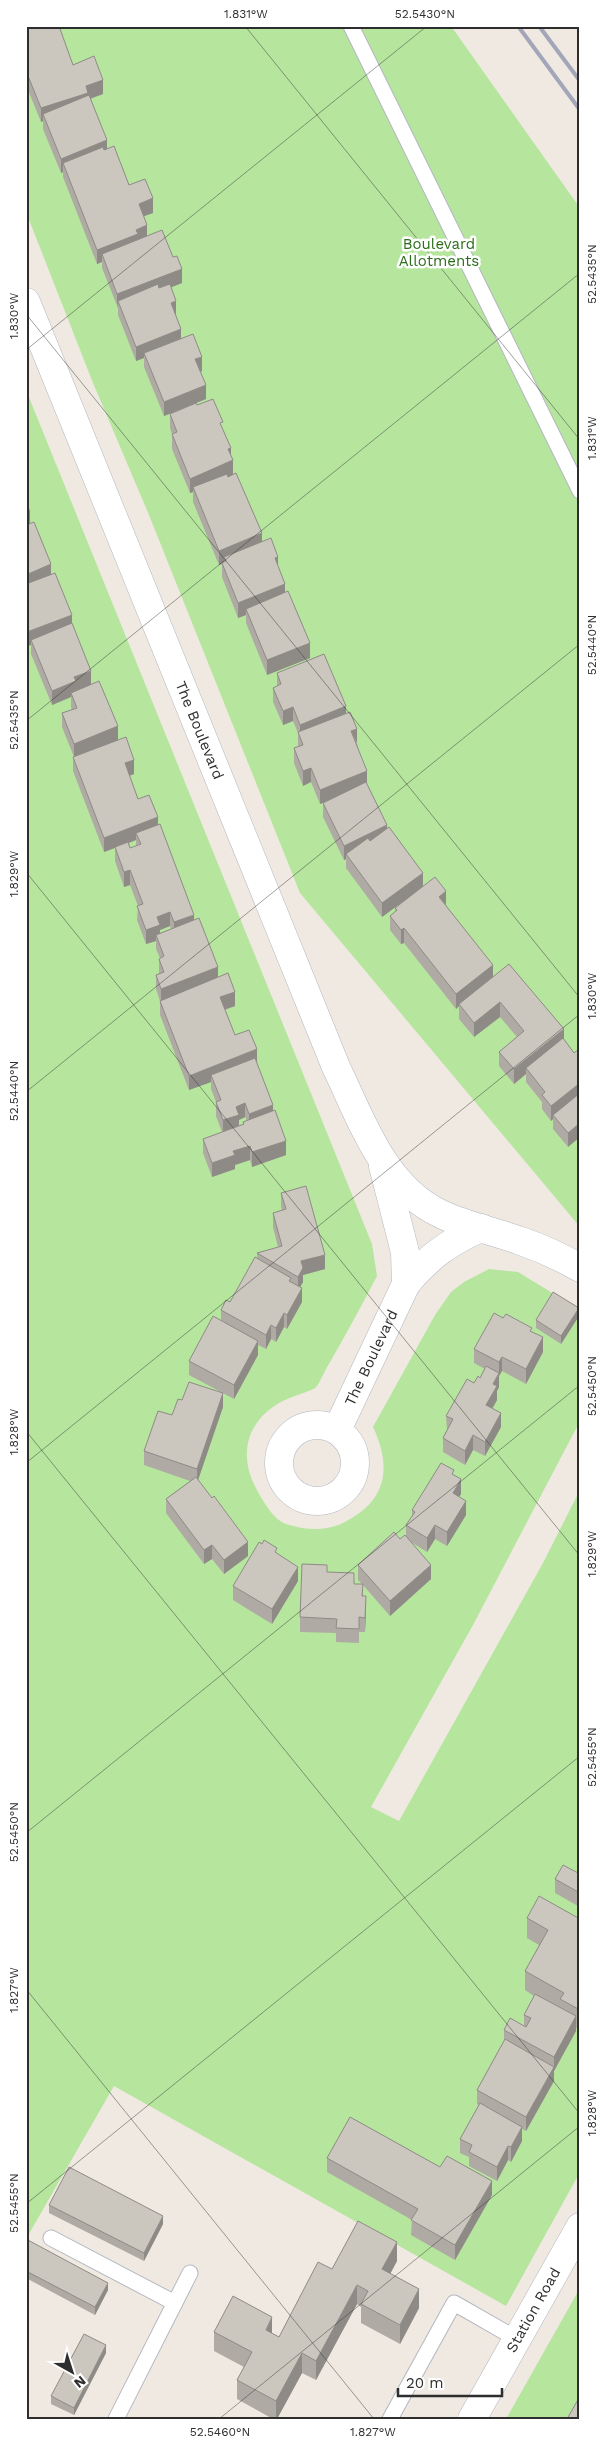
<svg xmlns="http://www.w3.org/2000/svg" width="606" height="2445" font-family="'Work Sans',sans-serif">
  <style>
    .green { fill: #b6e59e }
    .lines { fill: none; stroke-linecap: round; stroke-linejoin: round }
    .service-casing { stroke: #b4b7c1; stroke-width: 17 }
    .minor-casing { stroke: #b4b7c1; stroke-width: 29 }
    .service { stroke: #fff; stroke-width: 15 }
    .minor { stroke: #fff; stroke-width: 28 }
    .rail { stroke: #a3a6b8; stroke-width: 4 }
    .wall { fill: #afaba4; fill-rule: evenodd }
    .shaded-wall { fill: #8e8b86 }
    .building { fill: #cbc7bf; stroke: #8e8b86 }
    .ticks { fill: none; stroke: #2e2e2e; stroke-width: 1; stroke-opacity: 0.45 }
    .labels { text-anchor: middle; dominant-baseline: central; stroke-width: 5; stroke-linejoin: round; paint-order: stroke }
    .park-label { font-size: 15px; fill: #2c6e1b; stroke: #fff }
    .street-label { font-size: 15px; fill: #2e2e2e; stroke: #fff }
    .neatline { fill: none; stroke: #2e2e2e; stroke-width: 2 }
    .ticks-label { font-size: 12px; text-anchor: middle; fill: #2e2e2e }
  </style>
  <rect width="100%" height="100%" fill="#efe9e1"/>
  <path class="green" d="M26 26H451L580 208V1227L300 893 149 515 93 383 26 212Z
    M26 390 372 1244 377 1276C361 1307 344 1338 326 1369 323 1374 319 1385 315 1388 311 1391 290 1397 283 1401 247 1419 237 1455 257 1490 263 1501 273 1519 286 1524 305 1530 326 1532 345 1522 387 1501 392 1467 373 1427L435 1315 451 1292 464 1282 489 1269 518 1272 580 1310V1421L473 1625 371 1807 399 1821 543 1563 580 1490V2172L506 2306 114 2086 26 2239Z
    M580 2288V2419H506Z"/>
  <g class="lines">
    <defs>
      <path id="service" d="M351 26 580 491
        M51 2238 175 2303
        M116 2419 190 2273
        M390 2419 454 2303 517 2339"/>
      <g id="minor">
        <path id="s1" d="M26 302 336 1067C361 1119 384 1188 441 1214 466 1226 494 1231 521 1241 541 1248 561 1257 580 1268"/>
        <path d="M383 1166 405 1252 406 1284"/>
        <circle cx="317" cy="1463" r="38"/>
        <path id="s2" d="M337 1430 406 1284C427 1258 450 1241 481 1228"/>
        <path id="s3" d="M472 2419 580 2227"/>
      </g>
    </defs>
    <use href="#service" class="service-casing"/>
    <use href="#minor" class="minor-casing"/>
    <use href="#service" class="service"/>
    <use href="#minor" class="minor"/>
    <path class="rail" d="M518 26 580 110
      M539 26 580 81"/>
  </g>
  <path class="wall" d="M26 26 73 65 103 94 91 99 107 149 129 185 153 213 143 216 147 236 182 283 171 287 176 315 181 338 202 371 201 372 206 399 164 416 144 367V358L136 361 118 315V308L102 268V262L97 264 63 177V172L61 173 43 129V121L41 122 26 85Z
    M197 405 223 430 231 455 233 475 262 542 278 567 285 592 310 658 267 675 246 623V615L238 618 222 577V564L219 565 193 502V492L190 493 172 449V434L170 428V414Z
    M26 502 30 524 72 624 91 684 134 774 130 776 138 799 158 825 194 920 218 977 235 1006 225 1010 235 1035 257 1064 286 1155 252 1167 250 1160 235 1165V1169L212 1177 203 1153V1139L222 1132 216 1116V1102L211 1089V1082L189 1090 160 1015V1001L156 989V975L159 974V959L160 958 156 949V941L146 944 137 920 138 906 130 885 124 887 115 861V848L104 852 73 771V757H74L62 727V713L72 710 71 707V697L52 705 31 654V645L27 646 26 644ZM136 840V846L130 848 129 843ZM170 926 171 929 160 933V930ZM245 1117 247 1121 243 1122V1125L239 1126V1120Z
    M277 673 346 713 357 743 367 784 387 828 423 886 446 905 493 977 564 1039 574 1053 568 1147 553 1129V1119L551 1121 542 1109V1102L526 1082V1074L514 1084 499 1066V1052L517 1037 500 1017 474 1037 459 1019V1006L456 1009 404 943 401 944 390 930V916L395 912V908L402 902 382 917 346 868V859L344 860 323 817V803L330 800 320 804 311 782 303 786 294 763V748L298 747V733L293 721 283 725 273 702V688L277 686Z
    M281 1193 325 1269 303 1275V1282L300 1287 302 1302 287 1329 284 1327 276 1342 271 1339 266 1349 258 1345V1355L234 1399 189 1375V1361L221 1320V1310L230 1302 257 1259V1253L278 1247 273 1227V1213L282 1210 281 1207Z
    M579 1316 561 1344 536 1328V1320Z
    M503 1318 532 1332 543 1352 526 1384 502 1371 499 1376V1387L497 1391V1400L493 1408 501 1427 485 1456 473 1450 465 1465 443 1452V1438L447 1430 446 1416 474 1383 480 1378 485 1369 474 1363V1349Z
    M182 1400 223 1407 198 1480 248 1556 224 1574 212 1559 204 1564 166 1513V1499L190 1481 144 1465V1451L172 1415Z
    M454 1475 461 1494 459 1496 466 1515 447 1546 435 1539 427 1552 411 1542 431 1579 390 1616 363 1585V1596L366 1611 365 1632H359V1643L336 1642V1633L300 1632V1617L327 1572 354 1584H362L358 1580V1565L400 1539 406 1537V1525L412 1517V1510Z
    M277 1554 298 1581 272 1624 233 1600V1586Z
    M580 1874V1917L578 1916V1906L555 1893V1879Z
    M527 1918 580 1919V2030L576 2028V2031L554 2071V2081L526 2131 522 2129V2141L511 2162 508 2160 497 2181 469 2166V2157L460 2153V2139L479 2105 477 2104V2090L504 2041V2030L524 2026V2015L534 1996 525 1990V1971L539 1945 527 1938Z
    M327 2158 492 2195 455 2260 411 2235 412 2220 327 2172Z
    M49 2205 163 2224 144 2261 49 2213Z
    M26 2239 108 2290 95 2315 26 2278Z
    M397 2261 390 2274 419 2308 400 2344 361 2323V2307L357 2304 316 2380 302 2373 277 2419H273L237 2399V2380L244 2367 214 2351V2332L272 2334 279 2337 332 2269Z
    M106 2353 74 2415 51 2404V2396Z"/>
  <path class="shaded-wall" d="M103 80V94L43 114V121L41 122V108L86 86Z
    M107 140V154L63 163V172L61 173V159Z
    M153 198V213L139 218V204Z
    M147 225V239L102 254V262L97 264V250L136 230Z
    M182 269V283L121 307 118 301 117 309V294Z
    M176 301V315L171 303Z
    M181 329V343L144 353V358L136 361V347Z
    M202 357V371L195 374V359Z
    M206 385V399L164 416V402Z
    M231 448V461L233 460V475L194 491 193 487V492L190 493V479L228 449Z
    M30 512V526L26 528V513Z
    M262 533V548L224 557V563L219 565V551Z
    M278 557V571L275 558Z
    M51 564V579L26 589V575Z
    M285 584V599L246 609V615L238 618V603Z
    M72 615V629L31 640V645L27 646V632Z
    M310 643V658L267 675V660Z
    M91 671V685L71 693V697L52 705V691L74 677Z
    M346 706V720L300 739V725Z
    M293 707V721L283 725V711Z
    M118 726V741L74 758V744Z
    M357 729V743L351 731Z
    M134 760V774L125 777V763Z
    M311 768V782L303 786V771Z
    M367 771V785L320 804V790Z
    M158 817V831L136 833V840L104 852V838Z
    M387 825V839L346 854V859L344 860V846Z
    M130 870V885L124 887V872Z
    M423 873V887L382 917V903Z
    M446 891V905L439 897Z
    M170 912V926L160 930V939L156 935V941L146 944V930L157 917Z
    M194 915V929L174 937V922Z
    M404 928V943L401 944V930Z
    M493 965V979L459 1004V1006L456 1009V994Z
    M218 967V981L161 1003V989Z
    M235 992V1006L220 1011V997Z
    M500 1002V1017L474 1037V1023Z
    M564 1029V1044L526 1068V1074L514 1084V1069Z
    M257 1049V1064L211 1075V1082L189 1090V1076Z
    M580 1083V1097L553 1115V1119L551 1121V1106Z
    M245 1103V1117L239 1120V1129L223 1135V1120L236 1107Z
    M273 1105V1119L249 1128V1114Z
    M580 1123V1137L568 1147V1133Z
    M286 1141V1155L252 1167V1152Z
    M250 1146V1160L235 1165V1169L212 1177V1163L233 1151Z
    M325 1255V1269L303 1275V1282L298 1291V1277L301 1261Z
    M302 1288V1302L287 1329V1315Z
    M579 1308V1316L561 1344V1336Z
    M284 1313V1327L276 1342V1328Z
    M271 1325V1339L266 1349V1335Z
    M543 1337V1352L526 1384V1369Z
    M258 1341V1355L234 1399V1385Z
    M502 1357V1371L499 1376V1387L497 1391V1400L486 1419V1405L493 1384 499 1374V1362Z
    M223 1393V1407L197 1483V1469Z
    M501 1413V1427L485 1456V1442Z
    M473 1435V1450L465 1465V1451Z
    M461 1479V1494L453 1507V1493Z
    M466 1501V1515L447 1546V1532Z
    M435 1525V1539L427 1552V1538Z
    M248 1542V1556L224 1574V1560Z
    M212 1545V1559L204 1564V1550Z
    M431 1565V1579L390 1616V1601Z
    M298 1567V1581L272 1624V1609Z
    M366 1596V1611L365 1632V1618Z
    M576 2016V2031L554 2071V2081L526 2131V2117L554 2067V2057Z
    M522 2127V2141L511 2162V2147Z
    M508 2146V2160L497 2181V2167Z
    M492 2181V2195L455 2260V2245Z
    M163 2216V2224L144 2261V2253Z
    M397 2242V2261L382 2289V2269Z
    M108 2283V2290L95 2315V2307Z
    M357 2285V2304L316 2380V2361Z
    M419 2289V2308L400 2344V2325Z
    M272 2317V2337L266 2330Z
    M106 2345V2353L74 2415V2408Z
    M302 2353V2373L277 2419H276V2401Z"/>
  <path class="building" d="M26 26H59L73 65 94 56 103 80 86 86 88 93 41 108 26 71Z
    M89 95 107 140 61 159 43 114Z
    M114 146 129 185 145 179 153 198 139 204 147 225 136 230 138 234 97 250 63 163 103 147 104 150Z
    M162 230 173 257 177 256 182 269 117 294 102 254Z
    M158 284 159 288 170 284 176 301 171 303 181 329 136 347 118 301Z
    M193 334 202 357 195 359 206 385 164 402 144 353Z
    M213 399 223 422 220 423 231 448 228 449 233 460 190 479 172 434 177 432 170 414 196 403 197 405Z
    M236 473 262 533 219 551 193 487 227 474 228 477Z
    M26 502 30 512 26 513Z
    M34 522 51 564 26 575V525Z
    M271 538 278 557 275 558 285 584 238 603 222 563 226 561 224 557Z
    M55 573 72 615 27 632 26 630V584Z
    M288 591 310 643 267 660 246 609Z
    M72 623 91 671 74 677 76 681 52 691 31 640Z
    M324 654 346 706 300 725 293 707 283 711 273 688 281 684 277 673Z
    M99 681 118 726 74 744 62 713 77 708 71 693Z
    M350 712 357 729 351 731 367 771 320 790 311 768 303 771 294 748 303 745 298 732Z
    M126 737 134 760 125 763 138 799 149 795 158 817 104 838 73 757Z
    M366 782 387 825 344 846 323 803Z
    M160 824 194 915 174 922 170 912 157 917 160 925 146 930 137 906 143 904 130 870 124 872 115 847 128 842 130 848 141 844 136 833Z
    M389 827 423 873 382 903 346 854 368 838 370 841Z
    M435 877 446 891 439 897 493 965 456 994 404 928 401 930 390 916 397 910 395 908Z
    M199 918 218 967 161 989 156 975 164 972 159 959 164 956 156 935Z
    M509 964 564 1029 514 1069 499 1052 524 1031 500 1002 474 1023 459 1004Z
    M228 973 235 992 220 997 235 1035 249 1030 257 1049 189 1076 160 1001Z
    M563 1038 574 1053 580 1048V1083L551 1106 542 1095 545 1092 526 1068Z
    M255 1058 273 1105 249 1114 245 1103 236 1107 239 1115 223 1120 216 1102 221 1100 211 1075Z
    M580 1093V1123L568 1133 553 1115Z
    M275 1110 286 1141 252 1152 250 1146 233 1151 235 1155 212 1163 203 1139 244 1124 243 1122Z
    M306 1186 325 1255 301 1261 303 1268 298 1277 257 1253 282 1246 273 1213 286 1209 281 1193Z
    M255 1257 291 1278 289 1281 302 1288 287 1315 284 1313 276 1328 271 1325 266 1335 221 1310 226 1300 230 1302Z
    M553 1292 579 1308 561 1336 536 1320Z
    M494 1313 503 1318 506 1314 532 1328 530 1331 543 1337 526 1369 502 1357 499 1362 474 1349Z
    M213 1316 258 1341 234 1385 189 1361Z
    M486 1366 499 1373 493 1384 497 1386 486 1405 501 1413 485 1442 473 1435 465 1451 443 1438 453 1419 446 1416 467 1379 474 1383 478 1376 480 1378Z
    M189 1382 223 1393 197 1469 144 1451 158 1411 172 1415 178 1399 182 1400Z
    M441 1463 454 1470 452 1474 461 1479 453 1493 466 1501 447 1532 435 1525 427 1538 406 1525 415 1512 412 1510Z
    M196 1477 212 1498 214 1496 248 1542 224 1560 212 1545 204 1550 166 1499Z
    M394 1532 400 1539 405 1535 431 1565 390 1601 358 1565Z
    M264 1540 277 1548 275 1552 298 1567 272 1609 233 1586 259 1542 262 1544Z
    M302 1564 327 1565V1572L354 1573V1584H363L362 1596H366L365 1618 359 1617V1629L336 1628 337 1619 300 1617Z
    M563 1865 580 1874V1893L555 1879Z
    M539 1896 580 1919V2010L560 1999 564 1993 525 1971 548 1930 527 1918Z
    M535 1994 576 2016 554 2057 504 2030 510 2018 526 2027 531 2018 524 2015Z
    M505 2039 554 2067 526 2117 477 2090Z
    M480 2103 522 2127 511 2147 508 2146 497 2167 469 2152 472 2145 460 2139Z
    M350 2117 440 2167 447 2156 492 2181 455 2245 411 2220 418 2209 327 2158Z
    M69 2167 163 2216 144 2253 49 2205Z
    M358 2221 397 2242 382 2269 419 2289 400 2325 361 2304 368 2291 357 2285 316 2361 302 2353 276 2401 237 2380 252 2352 214 2332 233 2296 272 2317 266 2330 279 2337 318 2262 332 2269Z
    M26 2239 108 2283 95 2307 26 2271Z
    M84 2334 106 2345 74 2408 51 2396Z
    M580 2396V2419H567Z"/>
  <path class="ticks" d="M245 26 580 440M26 314 580 998M26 350 427 26M26 721 580 273M26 872 580 1556M26 1092 580 644M26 1431 580 2114M26 1463 580 1014M26 1833 580 1385M26 1989 374 2419M26 2204 580 1756M219 2419 580 2126"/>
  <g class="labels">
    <g class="park-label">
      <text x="439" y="244">Boulevard<tspan x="439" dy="17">Allotments</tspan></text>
    </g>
    <g class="street-label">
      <text stroke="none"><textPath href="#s1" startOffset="462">The Boulevard</textPath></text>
      <text stroke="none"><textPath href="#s2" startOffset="80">The Boulevard</textPath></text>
      <text stroke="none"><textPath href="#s3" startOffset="125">Station Road</textPath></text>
    </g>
  </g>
  <rect width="606" height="2445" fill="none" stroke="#ffffff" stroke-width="55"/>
  <g transform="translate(72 2372) rotate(141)" stroke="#ffffff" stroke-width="4" paint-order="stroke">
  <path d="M0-4L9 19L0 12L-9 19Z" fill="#2e2e2e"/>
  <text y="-8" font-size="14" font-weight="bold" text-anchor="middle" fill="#2e2e2e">N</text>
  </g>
  <path d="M398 2388v8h104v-8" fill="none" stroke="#2e2e2e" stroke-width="2.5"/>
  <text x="406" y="2388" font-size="15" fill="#2e2e2e" stroke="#ffffff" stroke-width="4" paint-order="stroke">20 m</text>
  <rect x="28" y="28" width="550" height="2390" class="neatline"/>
  <g class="ticks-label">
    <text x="246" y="18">1.831°W</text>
    <text x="425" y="18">52.5430°N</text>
    <text transform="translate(592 274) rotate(-90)" y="4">52.5435°N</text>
    <text transform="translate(14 316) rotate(-90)" y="4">1.830°W</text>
    <text transform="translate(592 438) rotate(-90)" y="4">1.831°W</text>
    <text transform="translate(592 645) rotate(-90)" y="4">52.5440°N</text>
    <text transform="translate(14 720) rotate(-90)" y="4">52.5435°N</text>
    <text transform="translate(14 874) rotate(-90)" y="4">1.829°W</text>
    <text transform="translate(592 996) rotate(-90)" y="4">1.830°W</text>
    <text transform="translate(14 1091) rotate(-90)" y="4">52.5440°N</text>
    <text transform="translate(592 1386) rotate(-90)" y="4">52.5450°N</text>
    <text transform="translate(14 1432) rotate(-90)" y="4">1.828°W</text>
    <text transform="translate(592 1554) rotate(-90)" y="4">1.829°W</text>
    <text transform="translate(592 1757) rotate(-90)" y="4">52.5455°N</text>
    <text transform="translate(14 1832) rotate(-90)" y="4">52.5450°N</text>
    <text transform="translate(14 1990) rotate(-90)" y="4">1.827°W</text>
    <text transform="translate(592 2113) rotate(-90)" y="4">1.828°W</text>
    <text transform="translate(14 2203) rotate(-90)" y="4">52.5455°N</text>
    <text x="220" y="2436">52.5460°N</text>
    <text x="373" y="2436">1.827°W</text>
  </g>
</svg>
